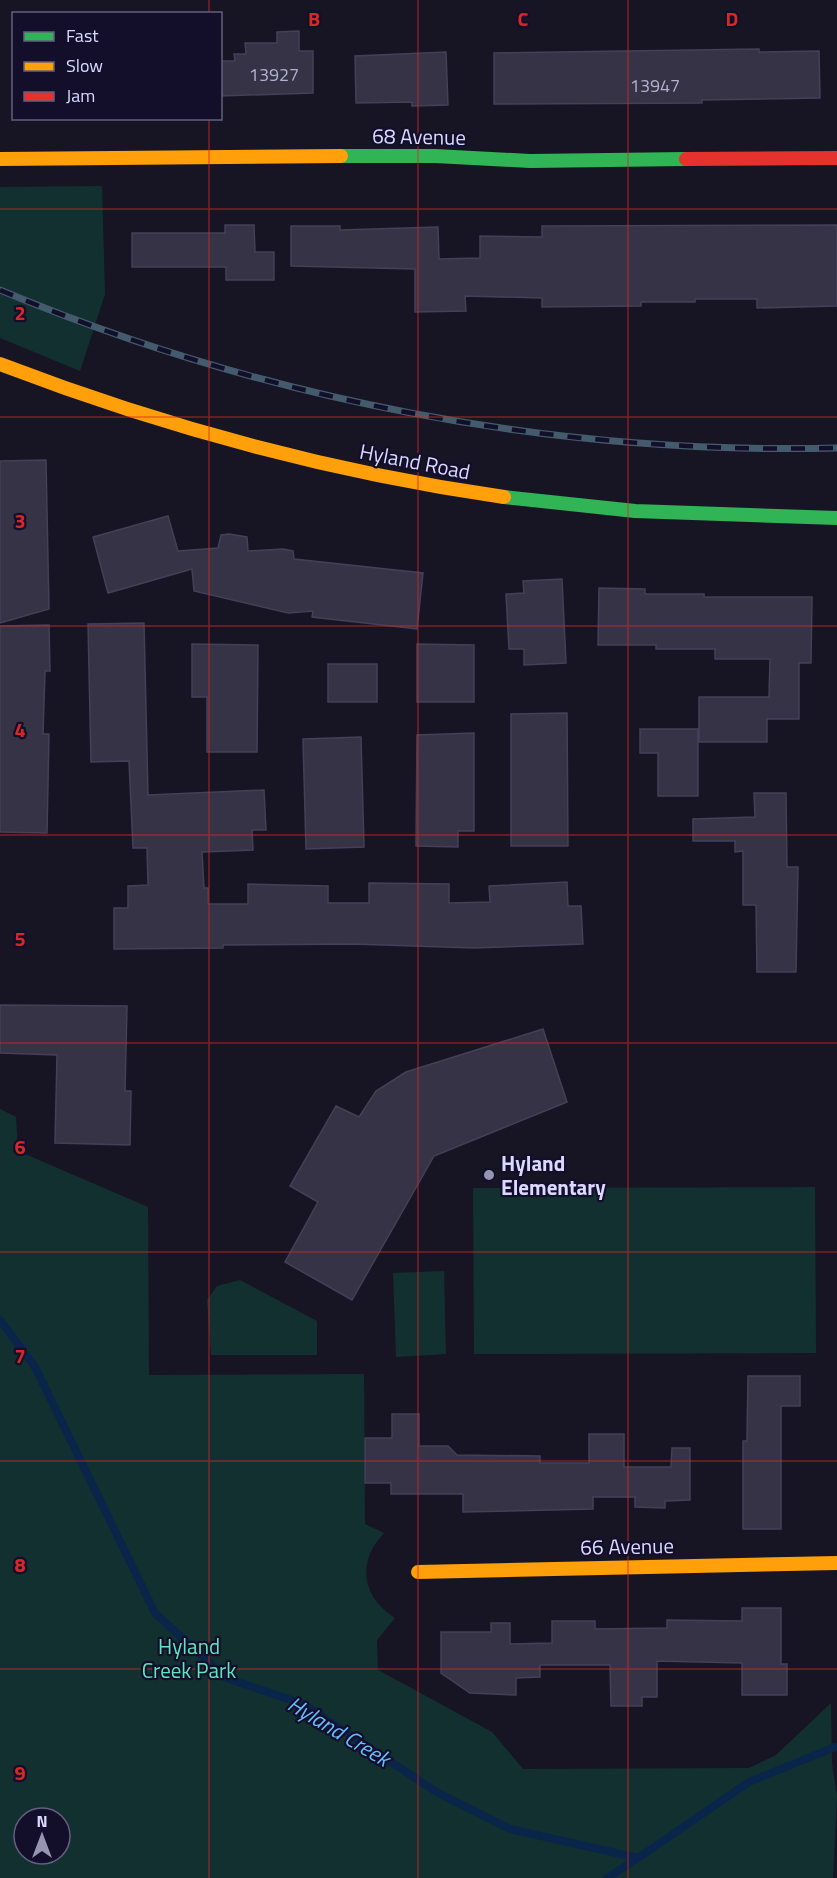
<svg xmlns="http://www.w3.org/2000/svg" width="837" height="1878" font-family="'Titillium Web',sans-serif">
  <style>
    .green { fill: #133030; fill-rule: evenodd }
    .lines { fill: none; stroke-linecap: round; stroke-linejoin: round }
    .stream { stroke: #0b244a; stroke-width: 8 }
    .building { fill: #363346; stroke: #444058; stroke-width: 1.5 }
    .fast { stroke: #30b455; stroke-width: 14 }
    .slow { stroke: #ff9f0a; stroke-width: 14 }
    .jam { stroke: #e5322d; stroke-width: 14 }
    .rail-casing { stroke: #435b6d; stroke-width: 7 }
    .rail { stroke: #130f2a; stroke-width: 4.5; stroke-dasharray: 14; stroke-linecap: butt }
    .grid { fill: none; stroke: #d62828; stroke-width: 1.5; stroke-opacity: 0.55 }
    .poi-dot { fill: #9794b2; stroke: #130f2a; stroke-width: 2 }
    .labels { text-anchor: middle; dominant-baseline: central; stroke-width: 4.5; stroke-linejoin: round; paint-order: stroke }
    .number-label { font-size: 18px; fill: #b2afd1 }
    .street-label { font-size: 21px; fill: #dcd8ff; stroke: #130f2a }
    .poi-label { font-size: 21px; font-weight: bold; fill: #dcd8ff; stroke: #130f2a; text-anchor: start }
    .park-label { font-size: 21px; fill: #5ee5c0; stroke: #130f2a }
    .water-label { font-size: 22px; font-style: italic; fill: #66bcff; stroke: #130f2a }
    .grid-label { font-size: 20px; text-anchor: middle; font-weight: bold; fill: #d62828; stroke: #130f2a; stroke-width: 4.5; stroke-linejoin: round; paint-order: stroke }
  </style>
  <rect width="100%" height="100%" fill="#171524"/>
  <path class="green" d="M102 186 105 294 80 371 0 338V187Z
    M0 1109 16 1117 18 1151 148 1207 149 1375 364 1374 365 1524 384 1533C357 1561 361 1597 395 1618L377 1640 378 1670 492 1732 523 1769 749 1768 776 1755 831 1703 832 1764 837 1796 833 1878H0ZM24 1818H60V1854H24Z
    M815 1187 816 1353 474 1354 473 1188Z
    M444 1271 446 1354 396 1357 393 1273Z
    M240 1280 317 1321V1355H211L207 1300 217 1286Z"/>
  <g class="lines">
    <path class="stream" d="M0 1320 35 1367 155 1613 226 1678 303 1704 438 1793 510 1829 638 1858 749 1782 835 1747
      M607 1878 638 1858"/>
  </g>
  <path class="building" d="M299 31V51H313V93L220 96V61H235L234 54H246L245 43H277V32Z
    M759 49V52L819 51 820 98 702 100V103L494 104V53Z
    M446 52 448 105 412 106V102L356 103 355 56Z
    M225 225H254L255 252H274V280H226V267H132V233H225Z
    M837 225V306L757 308V299H695V302H641V306L542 307V298L465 296 466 311 415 312V269L291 266V226H340V230L438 227 439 259 480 258V236L542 237V226Z
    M46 460 49 609 0 623V461Z
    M168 516 178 551 218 548 221 535 229 534 247 537 248 551 283 549 293 551 294 559 423 573 417 629 312 617 313 611 288 613 194 591 192 569 108 593 93 537Z
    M562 579 566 663 524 665V649H509L506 594 524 593 523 581Z
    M599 588 645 589V594H704V597H812L811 663H799V719H767V742H699V697H769L770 659H715V649H656V645H598Z
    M144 623 148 795 264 790 266 830H252L253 850 202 852 204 888H208V904H248V884L328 886V903H369V883L449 884V903L490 902 489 886 567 882 568 906H581L583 944 474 948 353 944 223 945V948L114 949V908H128V886L148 885 147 848H133L129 761 91 762 88 624Z
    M49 625 50 671H45L43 734H49L47 833 0 832V626Z
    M192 644 258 645 257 752H207V697H192Z
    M417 644 474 645V702H417Z
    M328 664H377V702H328Z
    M567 713 568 846H511V714Z
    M640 729H698V796H658V753H640Z
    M474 733V831H458V847L416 846 417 735Z
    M361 737 364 847 306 849 303 739Z
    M754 793H786L787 867H798L796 972H757L756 905H743V851L735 852V841H693V819L755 817Z
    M0 1005 127 1006 125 1091H131L130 1145 55 1143 57 1055 0 1053Z
    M543 1029 567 1102 434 1156 352 1300 285 1262 318 1202 290 1186 336 1106 359 1117 376 1091 406 1072Z
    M748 1376H800V1406H781V1529H743V1441H747Z
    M392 1414H419V1446H448L457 1455 540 1456V1463H589V1434H624V1467H671L672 1448H690V1500L665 1501V1508L635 1507V1497H593V1509L463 1512V1494H391V1483H365V1438H392Z
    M742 1608H781V1664H787V1695H742V1663L657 1661V1697H642V1706H611L610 1665H540V1677L516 1678V1695L470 1693 441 1673V1632H491V1623H510V1644L552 1643V1621H595V1629L667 1628V1620L742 1621Z"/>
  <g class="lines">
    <path class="fast" d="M341 156H435L530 161 686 159
      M504 497 635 511 837 518"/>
    <path class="slow" d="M0 159 341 156
      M0 364C164 427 330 472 504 497
      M418 1572 837 1563"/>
    <path class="jam" d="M686 159 837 158"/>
    <defs>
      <path id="rail" d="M0 290C264 400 551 455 837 448"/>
    </defs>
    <use href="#rail" class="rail-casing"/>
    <use href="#rail" class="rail"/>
  </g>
  <path class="grid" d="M209 0V14M418 0V1878M628 0V1878M209 118V1878M0 209H837M0 417H837M0 626H837M0 835H837M0 1043H837M0 1252H837M0 1461H837M0 1669H837"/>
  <circle class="poi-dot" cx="489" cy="1175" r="6"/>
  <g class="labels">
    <g class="number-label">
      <text x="274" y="74">13927</text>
      <text x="655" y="85">13947</text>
    </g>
    <g class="street-label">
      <text transform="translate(419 136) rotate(1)">68 Avenue</text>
      <text transform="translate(415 461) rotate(11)">Hyland Road</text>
      <text transform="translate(627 1546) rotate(-1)">66 Avenue</text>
    </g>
    <g class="poi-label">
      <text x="501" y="1163">Hyland<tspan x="501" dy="24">Elementary</tspan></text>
    </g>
    <g class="park-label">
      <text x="189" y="1646">Hyland<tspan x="189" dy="24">Creek Park</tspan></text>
    </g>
    <g class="water-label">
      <text transform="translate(339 1731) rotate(31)">Hyland Creek</text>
    </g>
  </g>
  <g class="grid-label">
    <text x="314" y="26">B</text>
    <text x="523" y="26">C</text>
    <text x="732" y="26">D</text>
    <text x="20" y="320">2</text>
    <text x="20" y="528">3</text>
    <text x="20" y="737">4</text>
    <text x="20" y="946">5</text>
    <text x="20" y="1154">6</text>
    <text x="20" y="1363">7</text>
    <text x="20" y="1572">8</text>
    <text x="20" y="1780">9</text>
  </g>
  <rect x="12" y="12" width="210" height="108" fill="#130f2a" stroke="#635f7f" stroke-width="1.5"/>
  <rect x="24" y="32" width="30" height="9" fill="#30b455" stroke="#635f7f" stroke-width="1.5"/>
  <text x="66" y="42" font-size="18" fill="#dcd8ff">Fast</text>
  <rect x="24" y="62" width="30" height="9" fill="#ff9f0a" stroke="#635f7f" stroke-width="1.5"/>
  <text x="66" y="72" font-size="18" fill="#dcd8ff">Slow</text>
  <rect x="24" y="92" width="30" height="9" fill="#e5322d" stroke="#635f7f" stroke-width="1.5"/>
  <text x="66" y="102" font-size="18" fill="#dcd8ff">Jam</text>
  <g transform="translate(42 1836)"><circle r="28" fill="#130f2a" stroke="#635f7f" stroke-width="1.5"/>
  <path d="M0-4.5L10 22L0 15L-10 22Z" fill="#9794b2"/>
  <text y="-9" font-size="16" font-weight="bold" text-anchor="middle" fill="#dcd8ff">N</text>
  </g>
</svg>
